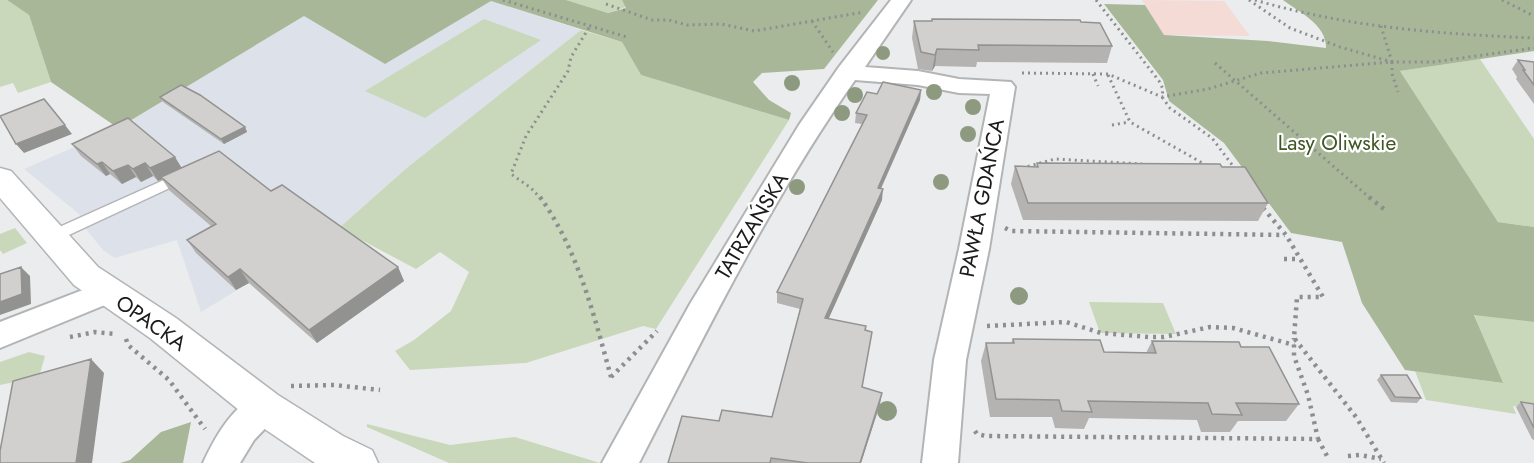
<svg xmlns="http://www.w3.org/2000/svg" width="1534" height="463" font-family="Jost,sans-serif">
  <style>
    .commercial { fill: #f5dbd6 }
    .built { fill: #dde1ea }
    .green { fill: #c9d8ba }
    .forest { fill: #a8b798 }
    .lines { fill: none; stroke-linecap: round; stroke-linejoin: round }
    .lane-casing { stroke: #b3b4b6; stroke-width: 3 }
    .street-casing { stroke: #b3b4b6; stroke-width: 4 }
    .secondary-casing { stroke: #b3b4b6; stroke-width: 3 }
    .path-far1 { stroke: #8d8e8f; stroke-width: 3; stroke-dasharray: 2 4; stroke-linecap: butt }
    .path { stroke: #8d8e8f; stroke-width: 4.5; stroke-dasharray: 3 5; stroke-linecap: butt }
    .lane { fill: #fff; fill-rule: evenodd }
    .street { fill: #fff; fill-rule: evenodd }
    .secondary { fill: #fff; fill-rule: evenodd }
    .tree { fill: #8e9a80 }
    .wall { fill: #b4b3b1 }
    .shaded-wall { fill: #929290 }
    .building { fill: #d1d0ce; stroke: #929290; stroke-width: 1.5 }
    .labels { text-anchor: middle; dominant-baseline: central; stroke-width: 4.5; stroke-linejoin: round; paint-order: stroke }
    .park-label { font-size: 21px; fill: #415626; stroke: #fff }
    .street-label { font-size: 21px; fill: #1a1a1b; stroke: #fff }
  </style>
  <rect width="100%" height="100%" fill="#ebecee"/>
  <path class="commercial" d="M1142 0 1224 1 1250 36 1164 35Z"/>
  <path class="built" d="M491 1 581 30 408 167 339 228 201 312 177 240 115 258 103 250 86 229 79 214 24 169 118 128 304 16 385 64Z"/>
  <path class="green" d="M0 0H7L29 15 51 82 18 93 13 83 0 87Z
    M566 0H622L626 7 608 13Z
    M484 19 541 40 425 118 365 91Z
    M581 30 622 42 641 75 789 120 656 329 643 326 526 363 410 370 395 351 414 340 451 311 469 272 440 252 416 269 339 228 408 167Z
    M1480 59 1534 139V227L1498 222 1400 71Z
    M15 228 27 243 3 254 0 250V234Z
    M1089 302 1163 303 1176 334 1100 333Z
    M1474 314 1534 322V409L1513 406 1516 414 1426 400 1415 371 1502 383Z
    M29 352 45 356 39 377 0 385V362Z
    M367 424 450 445 515 437 600 463H449L367 427Z"/>
  <path class="forest" d="M7 0H566L608 13 626 8 622 0H878L824 69 762 73 753 82 769 100 791 113 789 120 641 75 622 42 491 1 385 64 304 16 118 128 51 82 29 15Z
    M1283 0H1534V51L1400 71 1498 222 1534 227V322L1474 315 1503 383 1405 370 1362 303 1342 242 1291 233 1224 143 1169 101 1163 80 1104 4 1145 5 1164 35 1268 41 1326 48C1327 25 1299 12 1283 0Z
    M191 422 183 463H120L130 460 161 432Z"/>
  <g class="lines">
    <defs>
      <path id="lane" d="M184 171 191 176 189 179 56 241H46L43 237 46 233Z"/>
      <path id="street" d="M891 0H911L865 67 918 71 959 79 1011 82 1015 87 989 249 966 360 958 463H922L934 360 959 249 990 94 959 93 918 85 855 80C772 198 705 334 639 463H602L690 304 799 125 839 67Z
        M106 281 117 284 121 292 117 300 0 348V322Z
        M264 392 276 397 281 407 276 417 254 440 240 463H203C216 435 234 403 264 392Z"/>
      <path id="secondary" d="M0 168 11 171 98 267 176 318 278 395 343 436 372 450 378 463H315L250 419 150 338 74 285 0 198Z"/>
    </defs>
    <use href="#lane" class="lane-casing"/>
    <use href="#street" class="street-casing"/>
    <use href="#secondary" class="secondary-casing"/>
    <path class="path-far1" d="M503 0 627 37
      M1096 0 1159 81 1163 89 1162 97 1170 108 1212 138 1236 170
      M1249 0 1290 28 1340 47 1392 62H1433L1534 48
      M1255 0C1346 27 1439 34 1534 38
      M1502 0 1534 16
      M606 4 652 20H669L687 25 721 24 754 31 864 12
      M812 21 833 52
      M1392 62V74L1398 92
      M1215 63 1371 199
      M1022 73 1108 74 1162 97 1208 89 1261 73 1392 62 1381 26
      M1093 74 1098 86
      M1108 75 1130 122 1206 165
      M1112 125 1129 122
      M1022 168 1055 159 1142 164
      M541 199 531 188 511 174 526 136 568 71 571 57 590 26"/>
    <path class="path" d="M540 197C578 250 594 315 611 377
      M1369 197 1385 210
      M1263 208 1286 235 1323 297H1297L1294 338 1356 417 1384 463
      M1005 228 1011 231 1285 235
      M1284 259H1300
      M987 326 1066 322 1101 333 1149 337H1164L1210 327 1233 328 1294 345
      M70 337 95 332 116 334
      M126 339 128 345 169 380 205 429
      M611 377 657 331
      M291 386 334 385 380 390
      M975 431 977 434 986 436 1318 439 1308 395 1294 356V338
      M1318 439 1327 456
      M1348 456 1360 455 1381 459"/>
    <use href="#lane" class="lane"/>
    <use href="#street" class="street"/>
    <use href="#secondary" class="secondary"/>
  </g>
  <g class="tree">
    <circle cx="883" cy="53" r="7"/>
    <circle cx="792" cy="83" r="8"/>
    <circle cx="934" cy="92" r="8"/>
    <circle cx="855" cy="95" r="8"/>
    <circle cx="973" cy="107" r="8"/>
    <circle cx="842" cy="113" r="8"/>
    <circle cx="968" cy="134" r="8"/>
    <circle cx="941" cy="182" r="8"/>
    <circle cx="797" cy="187" r="8"/>
    <circle cx="1019" cy="296" r="9"/>
    <circle cx="887" cy="411" r="10"/>
  </g>
  <path class="wall" d="M932 19 1081 22 1112 46 1107 63 977 62 976 67 935 66 932 71 918 69 912 38 914 21H932Z
    M1518 60 1534 62V104L1516 79 1517 77 1512 69Z
    M921 90 920 100 881 189 882 200 828 319 866 326 865 330 872 332 862 388 880 404 861 463H668L719 421 772 417 800 309 777 303V292L862 124 855 123 856 113 877 94Z
    M160 97 245 127 247 132 224 144 163 102Z
    M72 144 182 168 271 191 398 267 404 281 317 343 249 283 236 290 196 253 187 240 211 226 170 191 162 179 158 181 153 176 141 182 136 177 122 184 110 174 106 176 81 156Z
    M1037 163 1222 167 1268 203 1258 221 1023 220 1011 184 1015 166 1036 167Z
    M1013 339 1104 352 1146 353 1152 341 1241 347 1299 404 1286 421H1238L1230 432H1201L1197 420 1089 418 1084 429 1055 428 1052 417H990L981 361 986 343H1011Z
    M1381 375 1421 398 1417 403 1391 402 1377 380Z
    M1521 402 1534 404V440L1532 439 1516 407Z"/>
  <path class="shaded-wall" d="M937 49 935 66 932 71 935 55Z
    M921 90 920 100 876 199 878 188Z
    M65 125 72 134 24 153 16 144Z
    M245 127 247 132 224 144 221 139Z
    M175 157 183 170 158 181 150 168Z
    M102 162 110 174 106 176 97 164Z
    M145 163 153 176 141 182 133 169Z
    M128 165 136 177 122 184 113 171Z
    M883 189 882 200 824 329 825 318Z
    M21 267 30 276 31 304 0 315V302Z
    M398 267 404 281 317 343 309 330Z
    M240 269 249 283 236 290 228 277Z
    M91 359 104 373 92 463H76Z
    M882 393 880 404 861 463H860Z"/>
  <path class="building" d="M932 19 1080 20 1081 22 1100 23 1112 46 978 45 979 50 937 49 935 55 921 52 914 21H932Z
    M1518 60 1534 62V85L1523 70H1525Z
    M883 82 921 90 878 188 883 189 825 318 866 326 865 330 872 332 862 387 882 393 860 463H808L771 458 770 463H668L682 416 719 421 722 410 772 417 803 299 777 292 867 115 856 113 867 92 877 94Z
    M181 85 200 95 245 127 221 139 160 97Z
    M44 99 65 125 16 144 0 116Z
    M128 118 175 157 150 168 145 163 133 169 128 165 113 171 102 162 97 164 72 144Z
    M219 151 271 191 282 185 398 267 309 330 240 269 228 277 187 240 216 224 161 177Z
    M1037 163 1220 164 1222 167H1245L1268 203H1028L1015 166 1038 167Z
    M21 267 22 294 0 302V274Z
    M1013 339 1100 340 1104 352 1156 353 1152 341 1239 342 1241 347H1269L1299 404 1236 403 1242 415 1212 414 1208 403 1088 401 1092 412 1062 411 1059 400 996 399 986 343H1014Z
    M91 359 76 463H0V451L13 381Z
    M1381 375H1407L1421 398 1395 397Z
    M1521 402 1534 404V428Z"/>
  <g class="labels">
    <g class="park-label">
      <text x="1337" y="143">Lasy Oliwskie</text>
    </g>
    <g class="street-label">
      <text transform="translate(982 198) rotate(-79)">PAWŁA GDAŃCA</text>
      <text transform="translate(752 226) rotate(-59)">TATRZAŃSKA</text>
      <text transform="translate(151 323) rotate(35)">OPACKA</text>
    </g>
  </g>
</svg>
